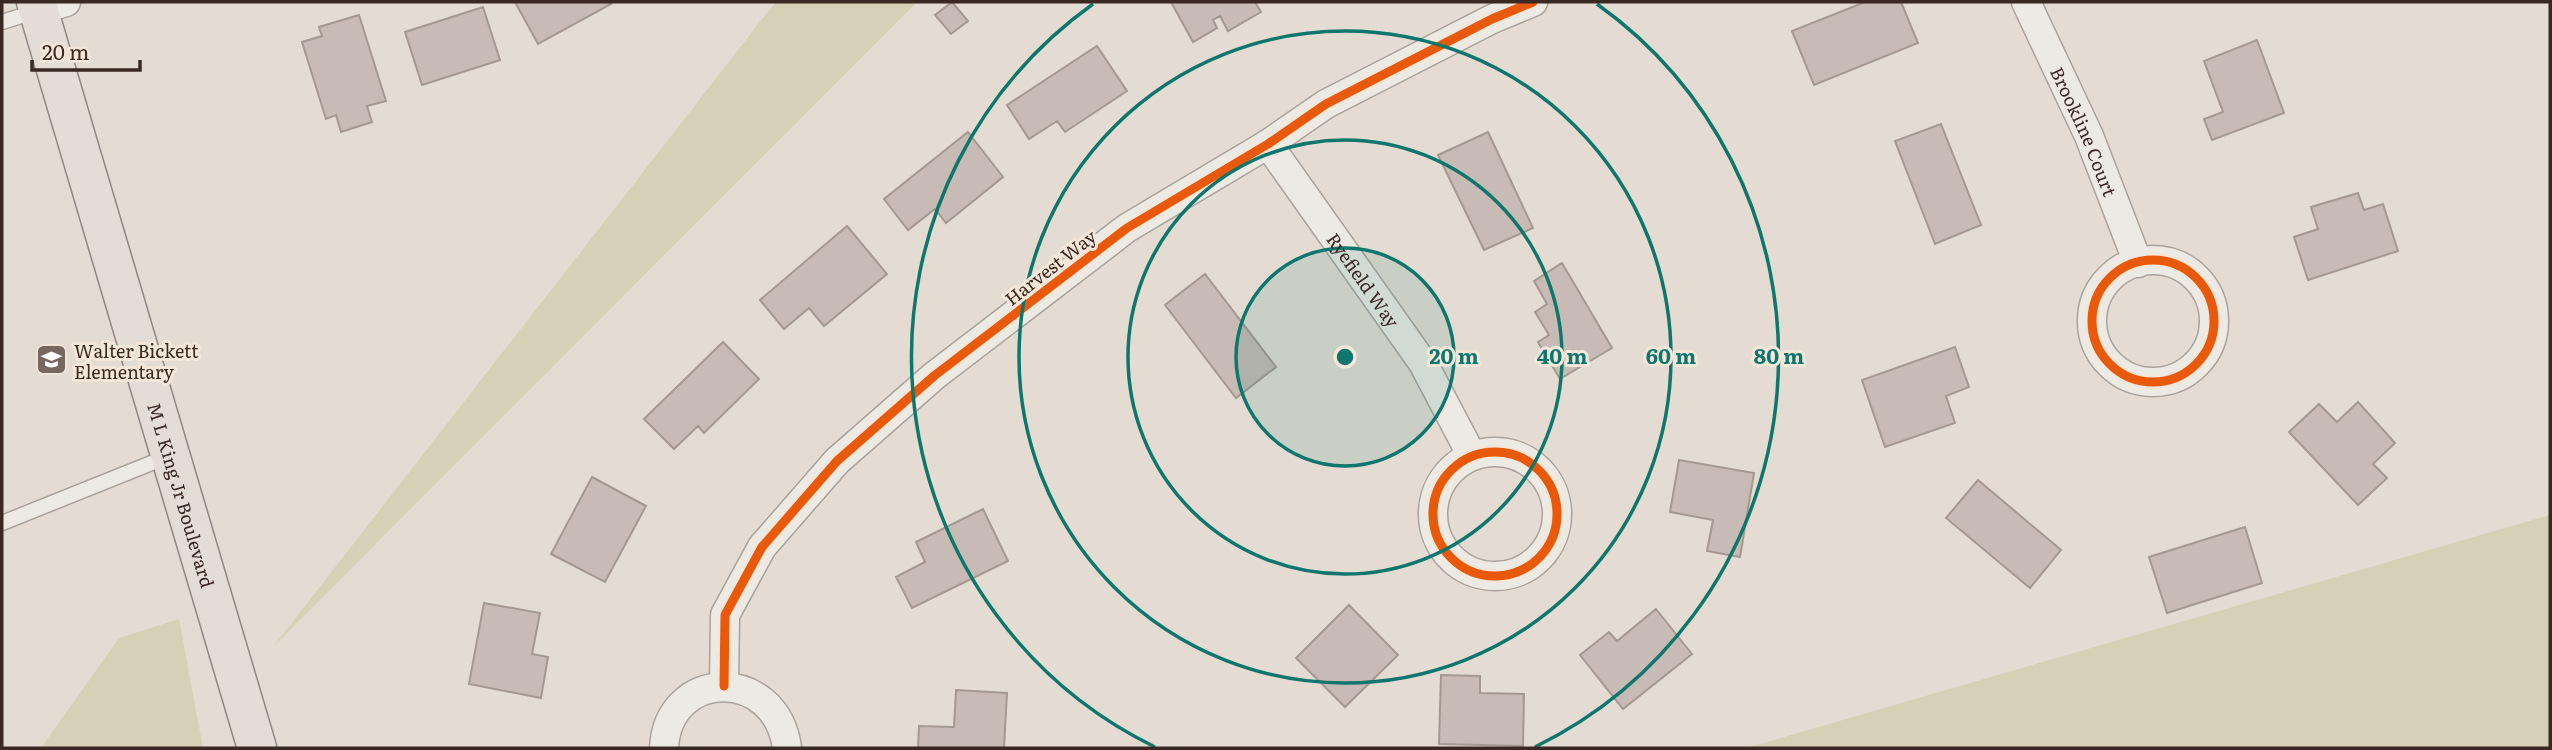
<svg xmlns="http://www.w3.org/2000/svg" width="2552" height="750" font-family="Literata,serif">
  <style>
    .green { fill: #d6d0b6 }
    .building { fill: #c8bab4; stroke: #a59891; stroke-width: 2 }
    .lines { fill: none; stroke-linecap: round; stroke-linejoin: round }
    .service-casing { stroke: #aaa29b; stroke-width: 17 }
    .minor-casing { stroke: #aaa29b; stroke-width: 31 }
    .primary-casing { stroke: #908782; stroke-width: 41 }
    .service { stroke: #ede9e3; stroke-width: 14 }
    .minor { stroke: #ede9e3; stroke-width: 28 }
    .primary { stroke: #e4ddd6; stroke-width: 38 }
    .cycleway-casing { stroke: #f4e7da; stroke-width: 13 }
    .cycleway { stroke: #e8590c; stroke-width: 9 }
    .ring { fill: none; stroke: #0f766e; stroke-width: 3.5 }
    .labels { text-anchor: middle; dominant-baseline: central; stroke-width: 6; stroke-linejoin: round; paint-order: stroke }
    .street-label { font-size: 18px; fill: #3a2922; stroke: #f4e7da }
    .poi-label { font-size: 18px; fill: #3a2922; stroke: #f4e7da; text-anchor: start }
    .centre { fill: #0f766e; stroke: #f4e7da; stroke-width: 3.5 }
    .ring-label { font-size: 21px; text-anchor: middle; font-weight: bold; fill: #0f766e; stroke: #f4e7da; stroke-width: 6; stroke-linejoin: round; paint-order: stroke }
  </style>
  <rect width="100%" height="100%" fill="#e4dcd3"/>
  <path class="green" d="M776 2H917L273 647 763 18Z
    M2550 515V748H1746Z
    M179 619 203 748H41L119 638Z"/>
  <path class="building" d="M515 2H609L611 4 538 44Z
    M952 2 968 21 951 34 935 15Z
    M1171 2H1255L1261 12 1228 31 1220 16 1213 20 1217 28 1193 42Z
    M1865 2H1901L1918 43 1814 85 1792 31Z
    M483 7 500 60 422 85 405 32Z
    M359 15 386 101 367 106 372 122 341 132 336 115 326 119 302 42 322 36 319 27Z
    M2257 40 2284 113 2212 140 2204 119 2223 112 2204 61Z
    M1097 46 1127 91 1065 132 1057 121 1029 139 1007 105Z
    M1941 124 1981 225 1935 244 1895 141Z
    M968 132 1003 177 946 223 935 209 908 230 884 199Z
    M1488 132 1533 228 1484 250 1438 155Z
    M2358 193 2364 210 2383 204 2398 251 2308 280 2294 237 2318 229 2311 207Z
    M847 226 887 274 824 326 809 308 784 329 760 300Z
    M1562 263 1612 348 1560 379 1538 342 1549 335 1535 312 1547 304 1534 281Z
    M1205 274 1276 367 1236 398 1165 305Z
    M723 342 759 379 704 433 698 426 674 449 644 419Z
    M1955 347 1969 387 1946 396 1955 423 1885 447 1862 380Z
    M2358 402 2395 443 2373 464 2387 478 2358 505 2289 432 2319 404 2337 422Z
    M1679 460 1754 473 1740 557 1707 551 1713 520 1670 512Z
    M592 477 646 506 605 582 551 554Z
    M1978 480 2061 550 2030 588 1946 518Z
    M983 509 1008 561 912 608 896 577 925 562 916 542Z
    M2245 527 2262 583 2167 613 2149 557Z
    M484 603 540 613 532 654 548 657 541 698 469 684Z
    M1349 605 1398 655 1345 707 1296 658Z
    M1656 609 1692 654 1623 709 1580 655 1609 632 1617 641Z
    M1441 675 1480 676V693L1524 694 1523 746 1439 744Z
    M956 690 1007 693 1004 748H918L919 726 954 727Z"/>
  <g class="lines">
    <defs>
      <path id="service" d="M2 22 37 11
        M2 523 169 456"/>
      <g id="minor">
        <path id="s1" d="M2026 2 2089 136 2138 263"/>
        <path d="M39 10 66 2"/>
        <path id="s2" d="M1268 144 1423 363 1472 456"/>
        <circle cx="2153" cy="321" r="61"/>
        <circle cx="1495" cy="514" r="62"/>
        <path d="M724 686 725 615 762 547 837 461 934 376 1127 228 1268 144 1326 104 1492 19 1533 2"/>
        <path d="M664 748C668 668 776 666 787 748"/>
      </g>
      <g id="primary">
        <path id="s3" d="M36 2 257 748"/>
      </g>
    </defs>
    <use href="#service" class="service-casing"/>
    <use href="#minor" class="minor-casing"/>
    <use href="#primary" class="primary-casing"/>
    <use href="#service" class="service"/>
    <use href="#minor" class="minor"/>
    <use href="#primary" class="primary"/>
    <defs>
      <path id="cycleway" d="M2092 321a61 61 0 1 1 122 0a61 61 0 1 1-122 0Z
        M1433 514a62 62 0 1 1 124 0a62 62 0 1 1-124 0Z
        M724 686 725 615 762 547 837 461 934 376 1127 228 1268 144 1326 104 1492 19 1533 2"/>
    </defs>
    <use href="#cycleway" class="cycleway-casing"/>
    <use href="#cycleway" class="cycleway"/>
  </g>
  <circle cx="1345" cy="357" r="109" fill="#0f766e" fill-opacity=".12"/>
  <g class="ring">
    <circle cx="1345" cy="357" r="109"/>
    <circle cx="1345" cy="357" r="217"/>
    <circle cx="1345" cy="357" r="326"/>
    <path d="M1155 747A434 434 0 0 1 1093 4M1597 4A434 434 0 0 1 1535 747"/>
  </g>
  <defs>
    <symbol id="school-square" viewBox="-11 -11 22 22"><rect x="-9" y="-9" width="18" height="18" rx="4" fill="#766860" stroke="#f4e7da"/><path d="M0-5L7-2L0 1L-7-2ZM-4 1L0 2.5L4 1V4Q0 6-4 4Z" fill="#fff"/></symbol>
  </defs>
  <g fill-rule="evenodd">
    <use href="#school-square" x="34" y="342" width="35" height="35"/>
  </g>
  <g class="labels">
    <g class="street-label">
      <text stroke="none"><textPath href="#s1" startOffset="142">Brookline Court</textPath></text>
      <text transform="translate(1050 267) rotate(-38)">Harvest Way</text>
      <text stroke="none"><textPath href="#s2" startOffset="166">Ryefield Way</textPath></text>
      <text stroke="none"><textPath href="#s3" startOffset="514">M L King Jr Boulevard</textPath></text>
    </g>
    <g class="poi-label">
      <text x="74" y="350">Walter Bickett<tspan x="74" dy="21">Elementary</tspan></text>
    </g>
  </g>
  <circle cx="1345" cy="357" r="10" class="centre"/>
  <g class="ring-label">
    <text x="1454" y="364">20 m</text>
    <text x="1562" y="364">40 m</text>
    <text x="1671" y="364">60 m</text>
    <text x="1779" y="364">80 m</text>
  </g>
  <rect width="2552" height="750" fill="none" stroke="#3a2922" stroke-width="7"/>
  <path d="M32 60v10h108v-10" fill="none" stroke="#3a2922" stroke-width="3.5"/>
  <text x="42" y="60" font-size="21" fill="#3a2922" stroke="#f4e7da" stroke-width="5" paint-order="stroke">20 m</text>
</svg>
